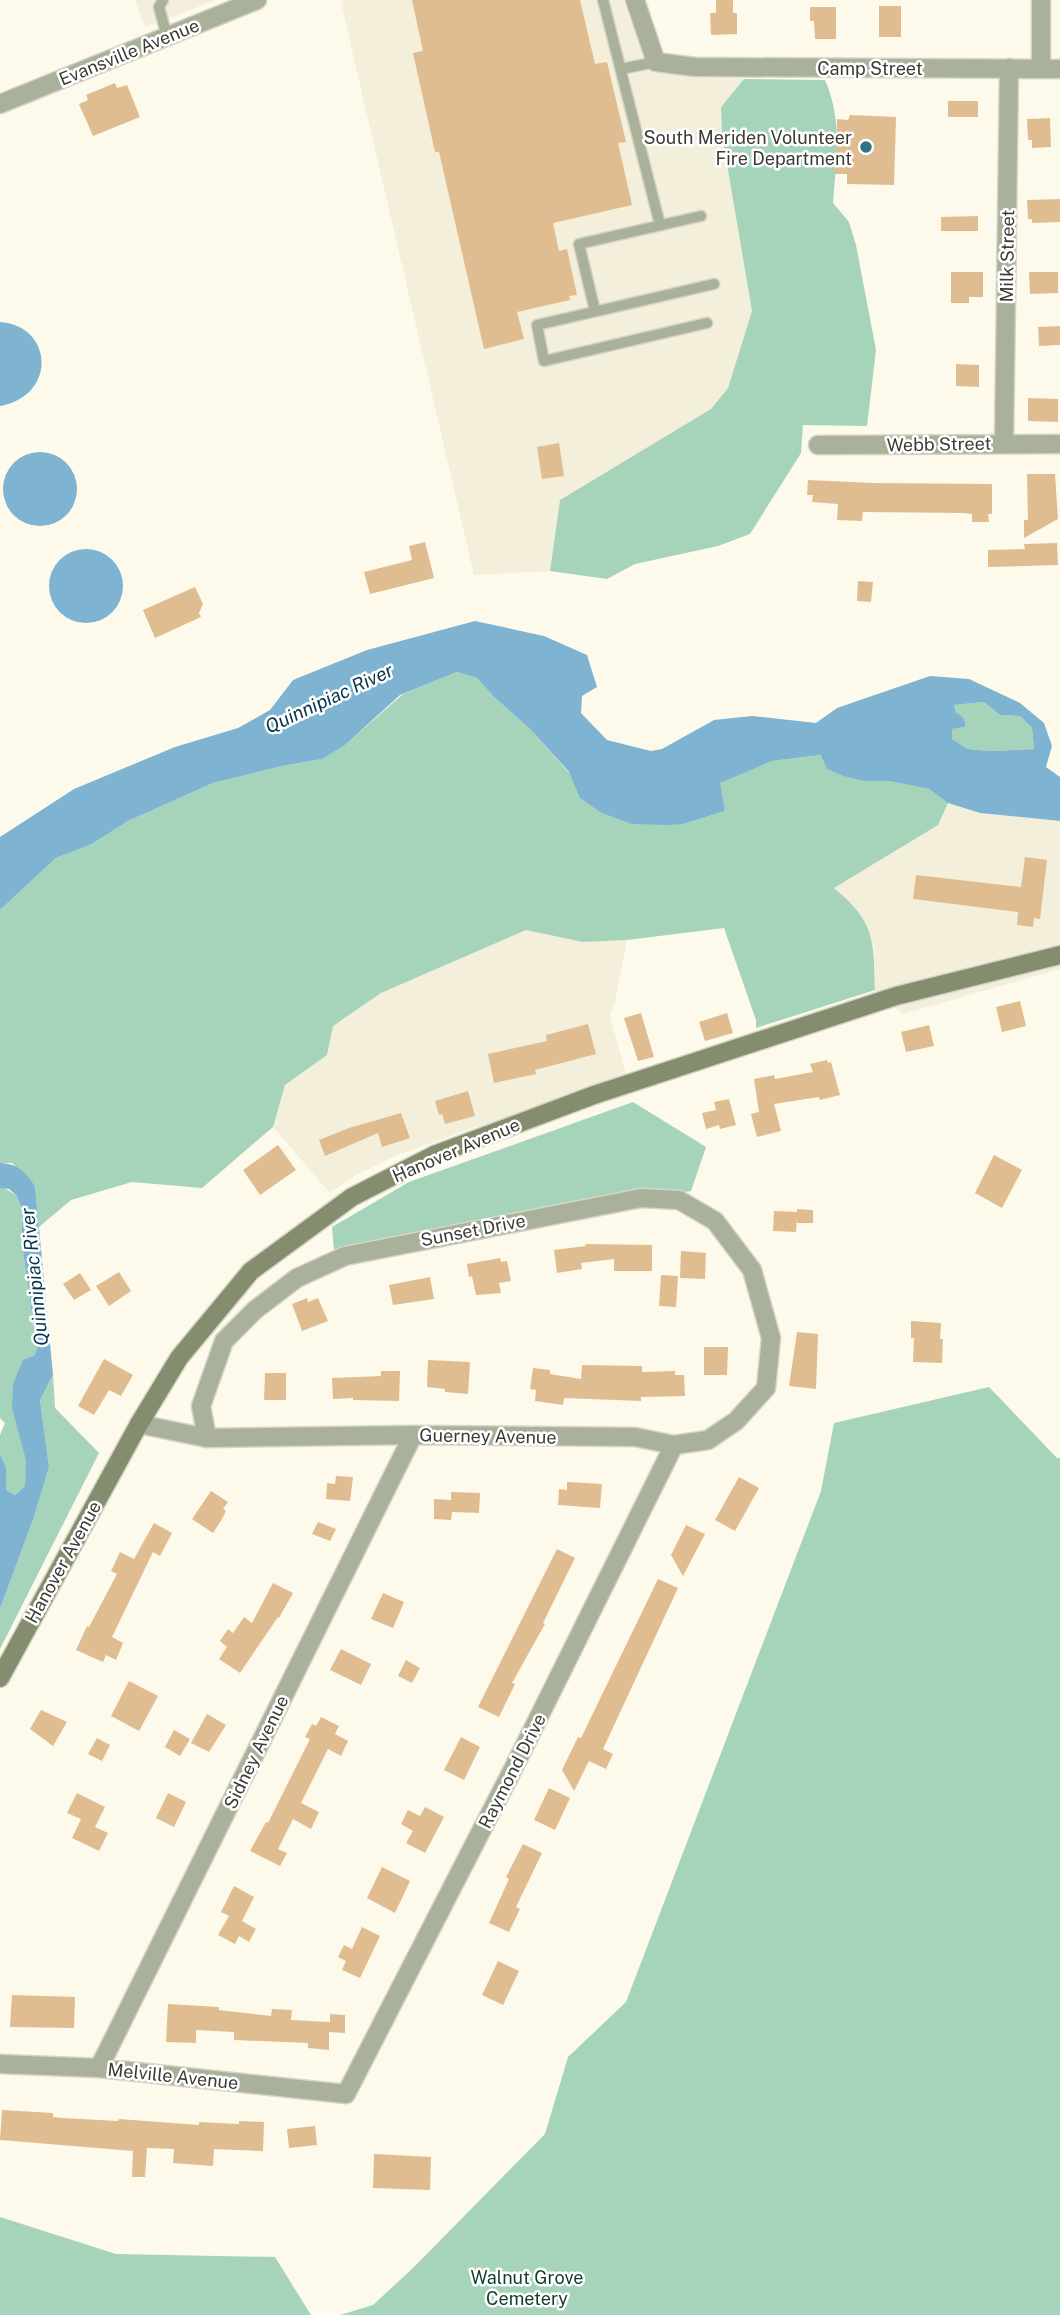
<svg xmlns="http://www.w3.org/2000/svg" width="1060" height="2315" font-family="'Public Sans',sans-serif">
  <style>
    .built { fill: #f3efda }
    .green { fill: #a5d4ba }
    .water { fill: #7eb3d1; fill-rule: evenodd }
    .building { fill: #e0bd91 }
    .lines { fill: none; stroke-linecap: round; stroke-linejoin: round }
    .service-casing { stroke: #d6d4c7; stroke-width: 13 }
    .minor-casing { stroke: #d6d4c7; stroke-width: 21 }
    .tertiary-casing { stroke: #d6d4c7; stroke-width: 21 }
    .secondary-casing { stroke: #d6d4c7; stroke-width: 21 }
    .service { stroke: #aab19b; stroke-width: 10 }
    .minor { stroke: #aab19b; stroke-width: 18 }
    .tertiary { stroke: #aab19b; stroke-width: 18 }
    .secondary { stroke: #848d6d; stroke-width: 18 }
    .poi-dot { fill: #307384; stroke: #fff; stroke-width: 2.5 }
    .labels { text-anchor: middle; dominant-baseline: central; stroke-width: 5; stroke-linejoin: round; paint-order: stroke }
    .street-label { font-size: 18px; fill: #3c3b35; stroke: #fff }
    .poi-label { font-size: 18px; fill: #3c3b35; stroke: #fff; text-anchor: end }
    .park-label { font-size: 18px; fill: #113e2b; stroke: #fff }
    .water-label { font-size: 19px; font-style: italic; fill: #07364b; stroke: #fff }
  </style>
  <rect width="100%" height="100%" fill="#fdfaec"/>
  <path class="built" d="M135 0H216L145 27Z
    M344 0H623L645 59 658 69 695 78 744 79 721 107 722 135 752 311 728 388 711 409 560 500 550 571 474 575 341 3Z
    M948 803 980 813 1060 821V969L903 1014 875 990 874 944 833 889 937 825Z
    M526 930 583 942 627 940 616 997 610 1016 627 1078 458 1133 395 1156 356 1175 330 1193 273 1127 285 1085 327 1055 333 1026 381 993Z"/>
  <path class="green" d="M744 79 825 80C843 121 836 160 833 203L849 222 856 245 876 350 867 426 803 425 801 453 750 534 718 546 635 564 607 579 550 571 560 500 711 409 728 388 752 311 722 135 721 107Z
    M457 672 477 678 494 697 530 729 569 773 632 824H683L725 811 719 783 772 761 822 755 865 781H888L929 789 948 803 938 825 834 888C875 922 874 940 875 990L756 1028V1020L724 928 627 940 583 942 526 930 381 993 333 1026 327 1055 285 1085 273 1127 202 1188 132 1182 71 1200 39 1227 35 1186 12 1163H0V910L56 858 92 844 128 821 213 783 282 766 322 759 344 746 403 694Z
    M984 702 1000 715 1020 716 1032 728 1034 749 990 751 968 749 952 739 951 729 965 727 956 713 954 705Z
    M633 1102 706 1147 691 1191 334 1251 332 1227 409 1182Z
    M3 1187 17 1196 21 1207 23 1251 37 1349 34 1356 25 1486 15 1495 6 1490V1467L0 1454V1435L5 1423 0 1418V1188Z
    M53 1375 55 1408 99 1453 0 1649V1609L34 1517 49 1467 40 1400Z
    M989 1387 1057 1458H1060V2315H340L373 2305 412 2269 545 2134 568 2057 626 2002 821 1491 834 1423Z
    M0 2217 116 2254 275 2257 311 2315H0Z"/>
  <path class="water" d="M0 322C54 326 57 396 0 406Z
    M3 489a37 37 0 1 1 74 0a37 37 0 1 1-74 0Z
    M49 586a37 37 0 1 1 74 0a37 37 0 1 1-74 0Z
    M475 621 544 636 587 655 597 687 582 696 581 713 607 740 651 751 662 749 714 720 752 716 816 723 837 708 930 676 969 679 1020 703 1044 723 1052 746 1046 767 1060 777V821L980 813 948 803 929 789 888 781H865L844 776 827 769 821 755 772 761 720 783 725 811 683 824 669 825 632 824 602 813 580 798 569 772 530 729 494 697 477 678 457 672 400 695 344 746 322 759 282 766 213 783 128 821 92 844 56 858 0 910V837L74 789 175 747 238 728 270 710 293 680 367 650ZM984 702 1000 715 1020 716 1032 728 1034 749 990 751 968 749 952 739V729L965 727C966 719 962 716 956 713L954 705Z
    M0 1163C19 1164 25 1172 35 1186L53 1375 40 1400 49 1467 34 1517 0 1609V1454L6 1467V1490L15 1495 25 1486 26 1460 12 1408 13 1384 23 1360 34 1356 37 1349 23 1251 21 1207 17 1196 9 1189 0 1188Z"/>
  <path class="building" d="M412 0H580L595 64 607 62 626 142 618 143 632 205 553 223 559 251 567 249 577 295 569 296 570 300 517 312 524 339 484 349 439 152H435L413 53 423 51Z
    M716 0H733V13H737V34L711 35 710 13H716Z
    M879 6H901V37H879Z
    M810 7H836V39H815L814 21H810Z
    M115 83 117 88 127 85 140 117 93 136 79 104 88 100 86 95Z
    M948 101H978V117H948Z
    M850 115 896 117 894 185 847 184V174H835L837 119 848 120Z
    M1050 118 1051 147 1032 148V140H1028L1027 119Z
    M1060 199V222L1032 223V219H1028L1027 200Z
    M978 216V231H941V217Z
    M951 272H983V297H969V303H951Z
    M1029 272H1058V293L1030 294Z
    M1060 326V345L1039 346 1038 327Z
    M956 364 979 365V387L956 386Z
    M1028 398 1058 399V422L1028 421Z
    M559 443 564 476 542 479 537 447Z
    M1027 474H1055L1058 519 1024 538V520H1028Z
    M808 480 873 483 992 484V514H988L989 522H972V514L962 513 863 512 862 521 837 520 838 504 812 502 813 495H807Z
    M425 542 434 578 370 594 364 572 412 560 409 546Z
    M1057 543 1058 565 988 567V550L1025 549 1024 544Z
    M858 581 873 582 871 602 857 601Z
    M195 587 203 604 199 613 201 617 155 638 143 610Z
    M1025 857 1047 860 1040 919 1034 918 1033 927 1017 925 1018 912 913 899 916 875 1021 887Z
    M1020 1001 1026 1026 1002 1032 996 1007Z
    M641 1013 654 1057 638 1061 624 1018Z
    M727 1013 733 1033 705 1041 699 1022Z
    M588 1024 596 1054 535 1070 536 1074 494 1083 488 1054 547 1041 546 1035Z
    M929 1025 934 1046 906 1052 901 1032Z
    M827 1060 828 1063 831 1062 840 1095 820 1100 819 1097 774 1104 781 1131 757 1137 751 1114 759 1112 754 1079 774 1075 775 1079 813 1072 810 1064Z
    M468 1091 475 1116 445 1124 442 1114 439 1115 435 1101Z
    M729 1099 736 1125 720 1129 719 1125 706 1129 702 1113 716 1110 714 1102Z
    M401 1113 410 1138 382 1147 378 1133 325 1156 319 1140 349 1128Z
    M278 1145 296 1170 260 1195 243 1170Z
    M994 1155 1022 1170 1002 1208 975 1193Z
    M797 1209 813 1210V1223H797V1216L796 1232 773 1231 774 1211 797 1212Z
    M585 1244 652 1245V1271H614V1259L581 1263 582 1269 557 1273 554 1250 586 1246Z
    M681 1251 706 1253 705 1279 680 1278Z
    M500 1258 501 1262 507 1261 511 1281 499 1283 501 1293 476 1295 472 1276 469 1277 467 1264Z
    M119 1272 131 1291 109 1306 96 1286Z
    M80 1273 91 1290 74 1300 63 1284Z
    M661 1275 678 1276 676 1307 659 1306Z
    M430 1277 434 1299 393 1305 389 1285Z
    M307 1298 308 1302 318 1298 328 1321 302 1331 292 1304Z
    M911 1321 941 1323 940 1339H943L942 1363 913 1362 914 1338H911Z
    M797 1332 818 1334 816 1389 789 1386Z
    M704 1347H728L727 1375H704Z
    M104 1359 133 1375 121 1396 109 1390 94 1415 78 1406Z
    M428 1360 470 1362 468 1394 445 1392V1389L427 1387Z
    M582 1365 642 1366V1372L675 1371V1375H684L685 1396 641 1397V1401L564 1398 563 1405 535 1401 536 1390 530 1389 533 1368 550 1370V1374L581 1379Z
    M381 1371H400L399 1401 353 1400V1398L333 1399 332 1378 381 1376Z
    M265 1373H286V1400H264Z
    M336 1476 353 1477 350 1501 326 1499 327 1483 335 1484Z
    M739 1477 759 1488 735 1531 715 1520Z
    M567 1482 602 1484 600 1508 558 1505 559 1489 567 1490Z
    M211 1491 228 1502 223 1509 226 1511 222 1519 213 1533 192 1519Z
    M451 1492 480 1493 479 1513 452 1512 451 1520 434 1519V1499L451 1500Z
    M318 1522 336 1529 330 1541 312 1534Z
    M154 1523 172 1533 160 1556 153 1552 112 1637 123 1643 116 1660 106 1655 103 1662 76 1650 87 1626 89 1627 117 1574 111 1571 120 1552 134 1559Z
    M686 1525 705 1534 683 1576 671 1555Z
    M557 1549 575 1558 543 1623 545 1624 512 1683 515 1684 499 1717 478 1707Z
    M658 1579 678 1588 603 1749 613 1754 606 1769 589 1761 574 1791 562 1770 578 1737 581 1738Z
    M273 1583 293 1593 279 1618 278 1617 240 1673 219 1659 227 1647 220 1641 228 1629 233 1633 244 1617 252 1623Z
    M383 1593 404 1602 393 1628 371 1619Z
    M341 1649 371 1664 361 1685 330 1670Z
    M406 1660 420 1668 412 1683 398 1676Z
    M129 1681 158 1696 139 1731 111 1716Z
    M41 1710 67 1722 53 1746 30 1729Z
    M207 1714 226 1725 209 1752 191 1743Z
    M321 1717 339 1726 335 1734 348 1741 341 1756 328 1749 301 1803 319 1812 311 1829 293 1819 278 1849 287 1853 280 1866 250 1851 266 1822 268 1823 310 1739 305 1737 312 1724 316 1726Z
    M174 1730 190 1739 180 1756 165 1747Z
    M461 1737 480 1747 464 1780 444 1770Z
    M97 1738 110 1745 102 1761 88 1754Z
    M549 1788 570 1798 555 1830 534 1820Z
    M77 1793 105 1807 95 1827 108 1833 99 1851 72 1838 81 1819 67 1813Z
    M168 1793 186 1802 174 1827 156 1818Z
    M425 1807 444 1817 425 1853 406 1843 413 1831 401 1824 408 1810 420 1816Z
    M523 1844 542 1853 516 1907 520 1909 509 1932 489 1923 509 1879 506 1877Z
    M382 1867 410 1881 395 1913 367 1898Z
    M234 1886 254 1897 242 1921 256 1929 249 1942 239 1936 235 1944 218 1935 229 1916 221 1912Z
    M362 1927 380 1936 360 1978 342 1970 346 1961 338 1957 344 1945 352 1949Z
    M498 1961 519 1971 503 2005 482 1995Z
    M12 1995 75 1997 74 2028 10 2027Z
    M168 2004 219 2007V2010L271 2016 272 2009 292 2010 291 2020 330 2022V2014L345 2015V2033L329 2032V2050L308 2048V2043L234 2040V2032L196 2030V2043L166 2042Z
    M2 2110 53 2113V2117L63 2118 118 2121 119 2119 199 2125V2122L239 2124V2121L264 2122 263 2151 214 2149 213 2166 173 2163 174 2149 147 2148 145 2177H132L133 2151 0 2140Z
    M315 2126 317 2145 289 2148 287 2129Z
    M374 2154 431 2157 430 2190 373 2188Z"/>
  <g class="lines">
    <defs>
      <path id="service" d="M163 0 159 7 167 37
        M603 0 660 225
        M621 69 656 62
        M595 311 579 244 701 216
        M707 323 544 361 537 325 714 284"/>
      <path id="minor" d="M635 0 656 62 695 67 1060 69
        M1041 69V0
        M1004 443 1009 68
        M818 445 1060 444
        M139 1424 207 1438 413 1435 635 1437 674 1445 708 1440 736 1421 766 1388 771 1338 752 1270 715 1221 679 1200 641 1198 345 1256 297 1278 255 1310 224 1341 201 1406 207 1438
        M0 2064 99 2068 346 2094 513 1769 674 1445
        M99 2068 413 1435"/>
      <path id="tertiary" d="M0 104 257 0"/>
      <path id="secondary" d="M0 1678 139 1424 179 1358 251 1271 352 1197 434 1155 594 1095 896 996 1060 955"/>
    </defs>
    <use href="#service" class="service-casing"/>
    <use href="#minor" class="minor-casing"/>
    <use href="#tertiary" class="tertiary-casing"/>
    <use href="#secondary" class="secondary-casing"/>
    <use href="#service" class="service"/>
    <use href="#minor" class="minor"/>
    <use href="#tertiary" class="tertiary"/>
    <use href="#secondary" class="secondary"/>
  </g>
  <circle class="poi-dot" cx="866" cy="147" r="7"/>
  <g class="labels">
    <g class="street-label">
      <text transform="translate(129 52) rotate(-22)">Evansville Avenue</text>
      <text x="870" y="68">Camp Street</text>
      <text transform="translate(1007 256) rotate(-89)">Milk Street</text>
      <text transform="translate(939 444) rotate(-1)">Webb Street</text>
      <text transform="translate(456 1150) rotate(-23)">Hanover Avenue</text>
      <text transform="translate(473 1230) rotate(-11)">Sunset Drive</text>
      <text transform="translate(488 1436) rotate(1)">Guerney Avenue</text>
      <text transform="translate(63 1562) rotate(-61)">Hanover Avenue</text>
      <text transform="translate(256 1752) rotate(-64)">Sidney Avenue</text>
      <text transform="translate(512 1771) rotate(-63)">Raymond Drive</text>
      <text transform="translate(173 2076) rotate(6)">Melville Avenue</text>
    </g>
    <g class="poi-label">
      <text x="852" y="137">South Meriden Volunteer<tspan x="852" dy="21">Fire Department</tspan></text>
    </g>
    <g class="park-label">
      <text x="527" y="2277">Walnut Grove<tspan x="527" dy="21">Cemetery</tspan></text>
    </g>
    <g class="water-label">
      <text transform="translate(329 698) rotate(-25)">Quinnipiac River</text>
      <text transform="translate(34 1277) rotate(-96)">Quinnipiac River</text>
    </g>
  </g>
</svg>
